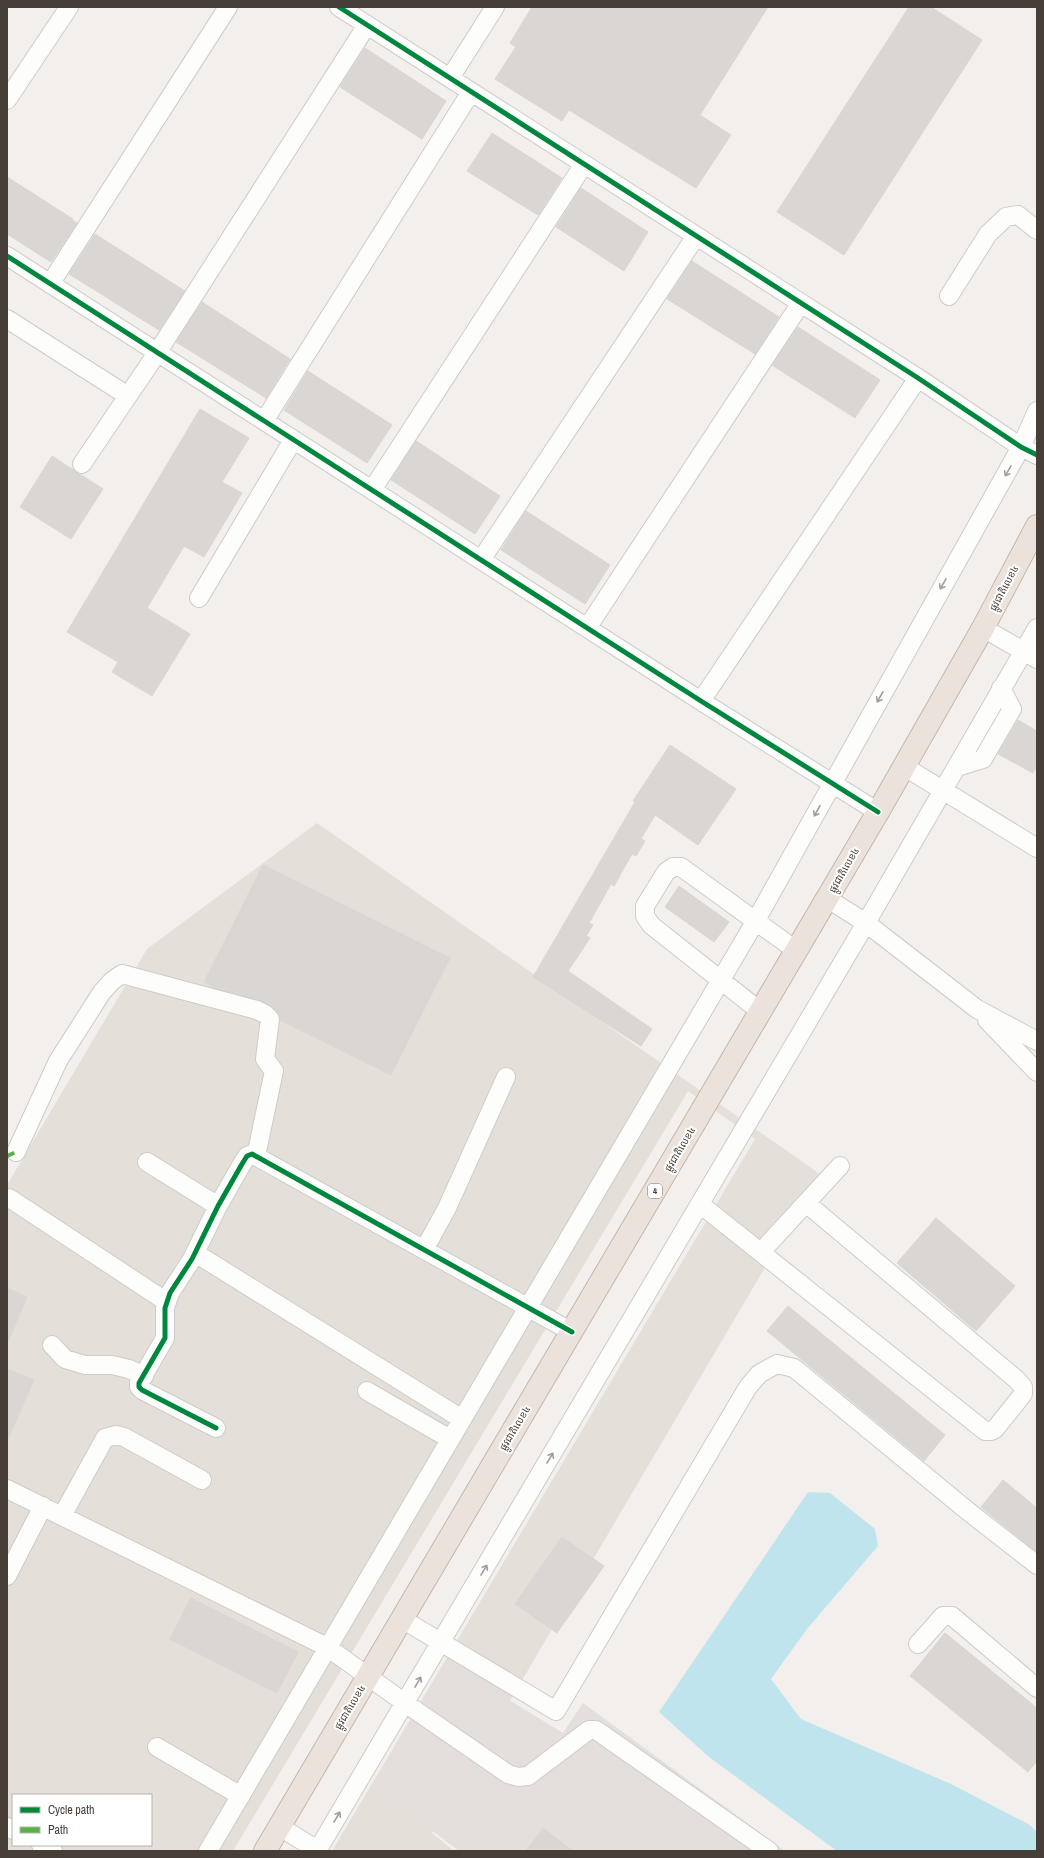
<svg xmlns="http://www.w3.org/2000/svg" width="1044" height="1858" font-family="'Archivo Narrow','Noto Sans Khmer',sans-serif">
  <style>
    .residential { fill: #e5dfda; fill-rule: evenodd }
    .industrial { fill: #e4dfdc }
    .water { fill: #c0e4ed }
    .building { fill: #dad6d3; stroke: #dad6d2 }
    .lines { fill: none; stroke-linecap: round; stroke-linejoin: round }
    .minor-casing { stroke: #cecbc8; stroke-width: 20 }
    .highway-casing { stroke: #c8b6a9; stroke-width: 24 }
    .minor { stroke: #fdfdfc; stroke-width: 18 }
    .highway { stroke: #ebe2db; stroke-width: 22 }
    .quiet { stroke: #57b346; stroke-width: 4; stroke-dasharray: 8 4; stroke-linecap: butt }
    .cycleway-casing { stroke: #fff; stroke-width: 8 }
    .cycleway { stroke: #00873e; stroke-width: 5 }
    .oneway { stroke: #a29e9a }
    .labels { text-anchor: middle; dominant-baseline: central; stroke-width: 4; stroke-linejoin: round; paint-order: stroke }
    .shield { fill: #fff; stroke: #7f7874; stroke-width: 1 }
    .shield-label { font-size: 9px; font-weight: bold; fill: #483e38 }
    .street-label { font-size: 10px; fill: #483e38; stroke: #fff }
  </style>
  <rect width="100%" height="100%" fill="#f2efec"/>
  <path class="residential" d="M317 823 820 1174 432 1833 454 1851H332L755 1139 688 1091 233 1851H7V1185L147 949ZM13 1795H151V1845H13Z"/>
  <path class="industrial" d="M449 1663 563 1733 583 1703 785 1851H459L374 1787Z"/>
  <path class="water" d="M808 1492 830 1493 875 1529 878 1546 807 1629 771 1679 801 1719 951 1784 1030 1825 1037 1832V1851H837L709 1757 659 1712Z"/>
  <path class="building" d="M532 7H768L700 115 731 135 696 188 569 110 562 121 495 79 516 47 510 43Z
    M909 7H931L982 40 844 255 777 212Z
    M365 48 446 101 422 139 340 87Z
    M492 133 562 178 538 215 467 171Z
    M7 177 73 219 72 220 77 223 51 262 7 234Z
    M581 188 648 232 624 271 556 227Z
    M95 234 185 291 159 330 69 274Z
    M692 261 779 317 755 354 667 299Z
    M202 302 290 359 266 398 176 342Z
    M798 327 880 380 855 418 772 365Z
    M308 371 392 425 367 463 284 410Z
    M200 409 249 438 222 482 242 493 204 557 184 546 147 608 190 634 152 696 112 672 118 662 67 632Z
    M416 441 500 496 475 534 391 480Z
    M52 456 103 489 71 539 20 507Z
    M526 511 610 565 585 604 501 550Z
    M1018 720 1037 731V766L1033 773 998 754Z
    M670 745 736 789 698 845 655 815 641 839 645 841 636 856 632 854 614 886 611 884 589 923 593 925 586 936 590 938 568 971 652 1029 641 1046 533 977 635 802 633 801Z
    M263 865 450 958 391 1075 280 1020 277 1012 270 1005 262 1001 218 989 204 982Z
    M679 886 729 922 714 942 665 907Z
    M936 1218 1015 1286 976 1331 897 1263Z
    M7 1288 27 1297 7 1344Z
    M788 1306 945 1435 924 1461 767 1331Z
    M7 1369 34 1380 7 1441Z
    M1003 1480 1037 1508V1552L981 1507Z
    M562 1537 604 1566 557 1633 515 1604Z
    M191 1598 298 1652 277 1693 170 1639Z
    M945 1633 1037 1708V1761L1028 1772 910 1676Z
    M543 1828 573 1851H526Z"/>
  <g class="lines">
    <defs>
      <path id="minor" d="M339 7 918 378 1021 447 1037 455
        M450 78 495 7
        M7 100 69 7
        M7 256 701 701 878 812
        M50 284 228 7
        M949 296 988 234 1006 217 1018 215 1037 230
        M7 319 128 396
        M264 421 471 92
        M82 464 157 353 367 25
        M372 490 584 164
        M481 560 696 236
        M199 598 293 440
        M587 628 801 303
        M983 628 1037 659
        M701 701 918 378
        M905 767 1037 848
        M957 767 983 759 1012 709 1001 688
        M828 899 866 923 977 1009 1037 1041
        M761 1012 651 925 645 916V906L666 872 673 867H681L797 951
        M987 1020 1037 1072
        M16 1152 58 1061 102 992 112 981 122 974 257 1010 265 1014 270 1019 265 1059 274 1071 256 1156
        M147 1162 218 1206
        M9 1198 167 1302
        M700 1204 985 1431H991L995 1429 1023 1394V1387L1016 1379 806 1203
        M424 1250 447 1208 506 1077
        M761 1252 840 1166
        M195 1253 462 1419
        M52 1345 65 1359 85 1365H112L129 1369 144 1376
        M367 1391 450 1439
        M216 1428 142 1390 139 1387V1383L165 1338V1308L170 1293 192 1259 218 1206 242 1164 247 1156 252 1154 572 1332
        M7 1489 327 1647 405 1703 508 1774 518 1777 528 1776 589 1730H596L769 1851
        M62 1516 105 1438 116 1435 124 1437 202 1480
        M7 1576 43 1506
        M402 1619 556 1711 748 1387 759 1374 777 1364 794 1368 969 1512 1037 1565
        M918 1644 943 1616H952L1037 1688
        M157 1747 241 1796
        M7 1827 13 1830
        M280 1827 319 1851
        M41 1845 53 1851
        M208 1851 755 922 1021 447 1037 411
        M317 1851 866 923 1037 628"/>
      <path id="highway" d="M265 1851 878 812 983 628 1037 526"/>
    </defs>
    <use href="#minor" class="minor-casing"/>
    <use href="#highway" class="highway-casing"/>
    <use href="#minor" class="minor"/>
    <use href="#highway" class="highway"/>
    <path class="quiet" d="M7 1156 16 1152"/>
    <defs>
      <path id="cycleway" d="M339 7 918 378 1021 447 1037 455
        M7 256 701 701 878 812
        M216 1428 142 1390 139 1387V1383L165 1338V1308L170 1293 192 1259 218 1206 242 1164 247 1156 252 1154 572 1332"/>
    </defs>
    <use href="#cycleway" class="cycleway-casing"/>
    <use href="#cycleway" class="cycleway"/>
  </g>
  <defs><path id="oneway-shaft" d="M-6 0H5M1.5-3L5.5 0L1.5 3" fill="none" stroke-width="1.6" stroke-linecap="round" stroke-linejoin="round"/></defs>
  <g class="oneway">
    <use href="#oneway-shaft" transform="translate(1008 471) rotate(120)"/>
    <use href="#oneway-shaft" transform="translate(943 584) rotate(120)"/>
    <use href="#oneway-shaft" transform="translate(880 697) rotate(119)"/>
    <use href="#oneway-shaft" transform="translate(817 811) rotate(119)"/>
    <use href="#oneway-shaft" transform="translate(550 1458) rotate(-59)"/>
    <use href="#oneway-shaft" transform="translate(484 1570) rotate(-59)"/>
    <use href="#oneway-shaft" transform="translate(418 1682) rotate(-60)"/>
    <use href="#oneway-shaft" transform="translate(337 1817) rotate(-59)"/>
  </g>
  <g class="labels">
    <rect class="shield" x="648" y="1184" width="14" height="14" rx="3"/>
    <g class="shield-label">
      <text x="655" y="1191">4</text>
    </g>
    <g class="street-label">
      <text transform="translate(1004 588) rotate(-62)">ផ្លូវជាតិលេខ៤</text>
      <text transform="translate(844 870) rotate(-60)">ផ្លូវជាតិលេខ៤</text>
      <text transform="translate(680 1149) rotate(-59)">ផ្លូវជាតិលេខ៤</text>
      <text transform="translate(515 1428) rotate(-59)">ផ្លូវជាតិលេខ៤</text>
      <text transform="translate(350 1707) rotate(-59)">ផ្លូវជាតិលេខ៤</text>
    </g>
  </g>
  <rect width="1044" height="1858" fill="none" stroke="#483e38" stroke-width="16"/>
  <rect x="12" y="1794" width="140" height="52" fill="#ffffff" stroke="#b6b2af"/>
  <rect x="20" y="1807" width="20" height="6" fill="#00873e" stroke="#b6b2af"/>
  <text x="48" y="1814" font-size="12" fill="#483e38">Cycle path</text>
  <rect x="20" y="1827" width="20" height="6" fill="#57b346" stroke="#b6b2af"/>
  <text x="48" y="1834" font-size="12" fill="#483e38">Path</text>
</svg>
